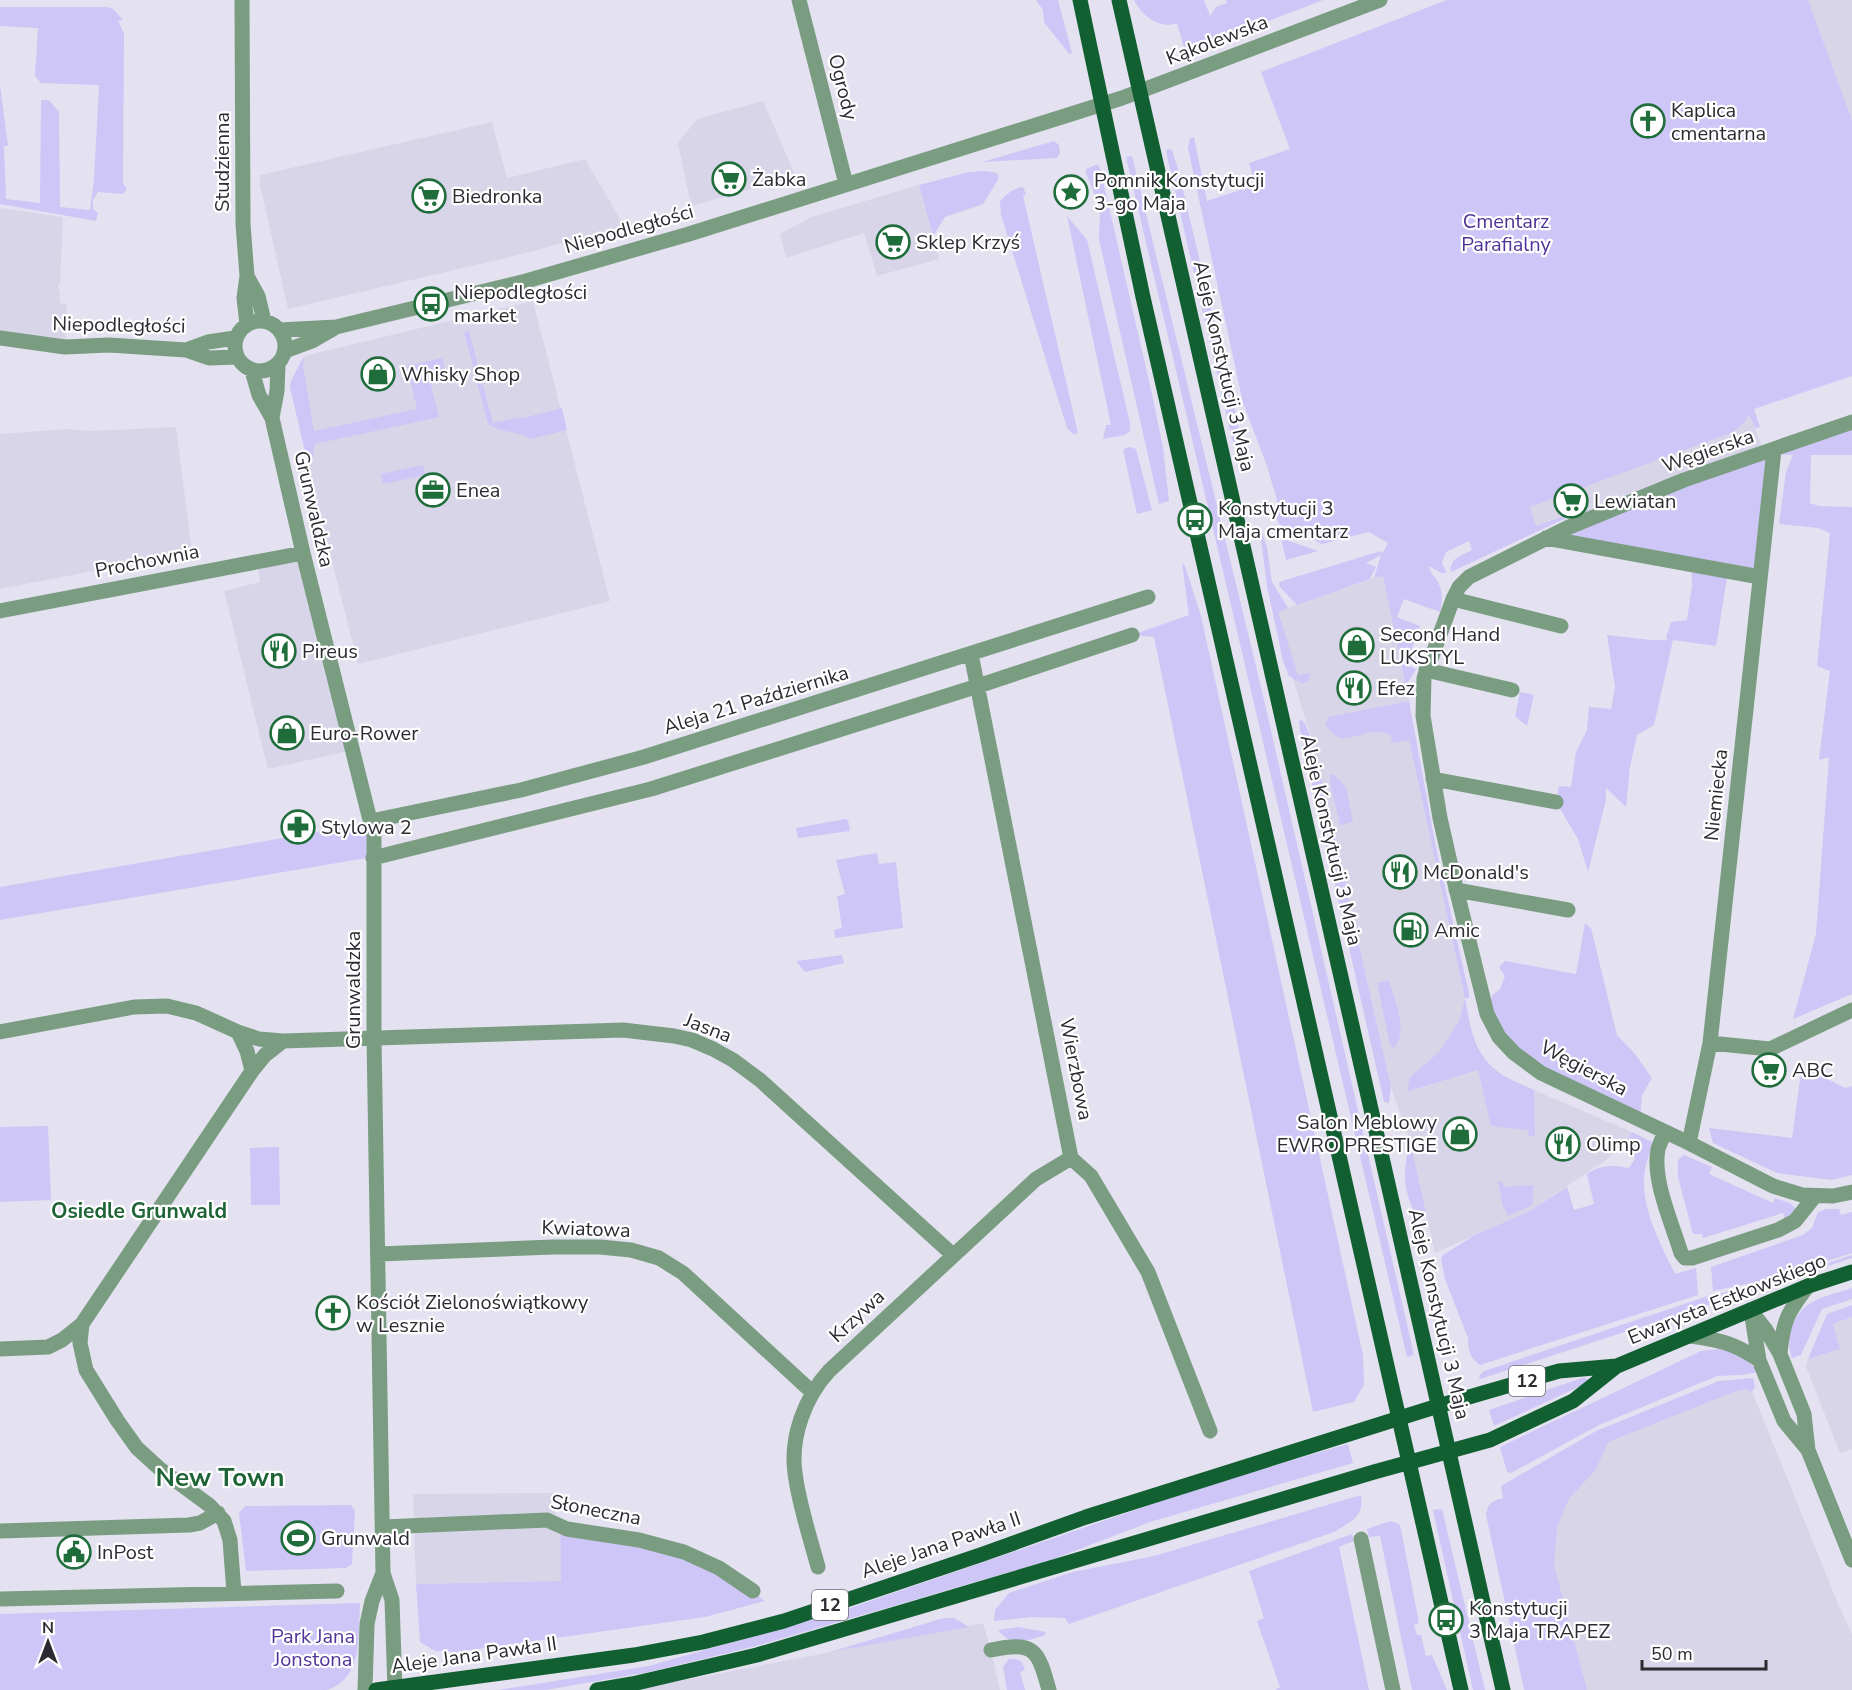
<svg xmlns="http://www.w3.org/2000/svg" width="1852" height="1690" font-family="'Nunito Sans',sans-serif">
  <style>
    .built { fill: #d8d5e9 }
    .green { fill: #cdc6f6 }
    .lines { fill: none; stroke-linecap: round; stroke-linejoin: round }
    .minor { stroke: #7a9d82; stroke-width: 15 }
    .major { stroke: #126031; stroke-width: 15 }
    .labels { text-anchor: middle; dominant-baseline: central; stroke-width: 4.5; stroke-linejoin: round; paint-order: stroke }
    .shield { fill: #fff; stroke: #6b6b6f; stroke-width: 1.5 }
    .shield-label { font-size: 18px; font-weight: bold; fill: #2c2b31 }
    .street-label { font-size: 20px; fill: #2c2b31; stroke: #fff }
    .poi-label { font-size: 20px; fill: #2c2b31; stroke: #fff; text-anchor: start }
    .park-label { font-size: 20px; fill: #513397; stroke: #fff }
    .neighbourhood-label { font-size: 21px; font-weight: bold; fill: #1e6437; stroke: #fff }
    .district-label { font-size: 26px; font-weight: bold; fill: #1e6437; stroke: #fff }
  </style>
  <rect width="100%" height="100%" fill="#e4e2f1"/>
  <path class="built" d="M1808 0H1852V120L1844 99Z
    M763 101 796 177 691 206 678 143 697 119Z
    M492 122 507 178 585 159 619 217 622 227 518 255 288 309 260 185V175Z
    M919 185 939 259 877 276 864 233 786 258 780 234 811 217Z
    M0 208 63 217 60 285H58V289L60 290V303L67 304 65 347 0 338Z
    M533 301 610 601 358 664 313 485 290 387 291 381 304 356Z
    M1749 414 1765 453 1567 528 1562 516 1536 526 1529 507Z
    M176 427 192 552 0 589V434L67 429 89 431Z
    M303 553 353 750 268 769 224 591 260 582 257 562Z
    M1383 575 1409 701 1329 717 1353 737 1372 732H1383L1392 736 1415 735 1409 740 1465 998 1459 1021 1439 1052 1410 1077 1408 1092 1478 1070 1492 1126 1528 1130 1534 1104V1090L1632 1132 1626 1142 1606 1160 1530 1211 1435 1253 1407 1133 1391 1087 1316 754 1294 682 1278 611Z
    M1852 1317V1449L1840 1453 1806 1367 1808 1359 1840 1349 1833 1323Z
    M1749 1384 1839 1606 1852 1634V1690H1582L1543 1542 1553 1509 1603 1442Z
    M556 1493 555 1523 560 1526 561 1581 416 1584 413 1494Z
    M983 1623 991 1650 1000 1690H633Z"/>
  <path class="green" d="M1036 0H1058L1072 53 1069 54 1044 22 1043 10Z
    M1134 0H1204L1210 16 1216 7 1227 3 1226 0H1323L1204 46H1194L1185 51 1177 23C1160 30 1141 15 1134 0Z
    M1447 0H1808L1852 120V376L1754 409 1760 427 1755 428 1749 414 1745 422 1733 432 1530 507 1536 526 1563 516 1564 519 1451 572C1449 558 1462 556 1472 550L1469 541 1446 552 1442 563 1447 573H1441L1429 566C1430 573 1432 573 1436 579 1443 589 1443 600 1440 612L1404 599 1397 617 1420 626 1406 665 1416 669 1408 682V697L1383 576 1374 578 1381 555 1366 563 1376 567 1370 579 1297 605 1279 586V582L1381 551 1382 554 1388 543 1369 532 1322 544 1279 524 1276 518 1277 500 1267 466 1243 403 1188 148 1190 138 1194 137 1207 201 1255 185 1249 163 1290 149 1261 72Z
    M0 7H105L112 8 123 20 118 21 124 33 123 183 127 189 123 194 98 192 93 200V209L98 213 96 221 0 204V85L8 146H4L6 199 40 203 41 100H49L59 112 60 207 90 210 94 179 99 85 41 83 35 76 38 28 0 26Z
    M1054 141 1059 145 1060 152 1057 158 982 162Z
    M1168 149 1172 150 1178 169 1233 401 1243 449V459L1232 439 1166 151Z
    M1132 156 1261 687 1414 1355 1407 1357 1126 157Z
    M1098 164 1100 168 1152 394 1163 447 1169 501 1159 504 1099 239 1100 208 1086 173V169Z
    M985 171 997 173 999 178 983 204 945 217 933 236 919 185 969 172Z
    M1023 187 1026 194 1023 196 1078 433 1073 434 1067 428 1001 215 1000 201C1007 194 1013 188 1023 187Z
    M1067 216 1087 240 1130 423V431L1125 435 1103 439 1106 425H1111Z
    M469 331 493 423 522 417 523 418 562 408 567 430 530 439C517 430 499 433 488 424L464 332Z
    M304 356 303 366 314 431 417 409 407 366 442 358 447 377 430 381 439 417 315 444 312 459 307 460 290 387 291 381Z
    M1852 422V455H1811L1810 503 1819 506 1852 507V994L1793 1019 1816 934 1829 757 1819 760 1830 671 1817 666 1830 533 1818 528 1779 524 1786 472 1793 455 1774 454 1760 577 1728 572 1716 646 1673 640 1654 725 1637 735 1630 767 1626 807 1606 788V800L1588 872 1578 839 1556 802 1559 786 1571 787 1576 752 1587 730 1589 707 1611 709 1615 687 1607 635 1651 640H1668L1666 638 1671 622 1687 620 1692 585 1691 565 1546 538Z
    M1130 447 1136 449 1152 510 1137 514 1123 449Z
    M423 465 425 475 383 484 381 474Z
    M1259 524 1267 547 1272 582 1288 608 1278 612 1298 675 1310 673 1308 681 1302 684 1289 676 1283 661 1267 586Z
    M1281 538 1318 551 1286 560Z
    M1182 563 1185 566 1201 616 1363 1355 1364 1385 1354 1402 1313 1412 1154 637 1132 635 1189 615Z
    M1520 692 1534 695 1527 726 1515 716Z
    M1409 701 1436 848 1469 993V998H1465C1470 1025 1473 1052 1496 1070 1506 1079 1522 1084 1534 1090L1535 1136H1529L1528 1130 1491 1126 1478 1070 1407 1092 1410 1077 1439 1052 1459 1021 1465 998 1409 740 1391 743 1392 736 1383 732H1372L1353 737 1340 738 1332 733 1325 724 1328 717Z
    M1301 719 1306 725 1316 754 1391 1087 1389 1103 1384 1102 1300 731 1299 722Z
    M1334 774 1346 788 1353 822 1340 825 1330 782V775Z
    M845 819 848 820 850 831 798 838 796 828Z
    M370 823 372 857 0 920V887Z
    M877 853 879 864 896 862 903 928 835 938 834 930 842 928 837 896 845 894 836 860Z
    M1585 923 1591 928 1617 1035 1635 1054 1652 1078 1642 1095 1640 1120 1541 1073 1487 1014 1492 996 1500 989 1505 976 1499 967 1505 961 1576 974Z
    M842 955 844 963 805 972 796 961Z
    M1389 980C1394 999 1409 1031 1394 1048L1390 1045 1377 983Z
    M1802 1066 1845 1088 1852 1086V1175L1832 1180 1777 1173 1713 1143 1709 1128 1792 1138Z
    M48 1126 51 1200 0 1202V1127Z
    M1632 1132 1652 1142C1650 1151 1647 1160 1645 1169 1639 1206 1660 1242 1675 1274L1696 1268 1698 1295 1480 1365C1470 1358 1468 1350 1468 1338L1445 1279 1441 1258 1443 1255 1475 1235 1530 1211 1567 1187 1574 1210 1594 1204 1587 1174C1602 1164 1612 1165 1629 1168L1635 1159 1628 1139Z
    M1410 1142 1426 1213 1415 1214C1402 1186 1403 1171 1410 1142Z
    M279 1147 280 1205H251L250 1148Z
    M1684 1155 1712 1167 1709 1174 1773 1203 1775 1198 1790 1203 1795 1208 1794 1216 1787 1225 1783 1213 1703 1238 1702 1234H1693L1678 1177V1160Z
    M1498 1182H1503L1504 1187 1533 1185V1201L1532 1205 1508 1216 1503 1206Z
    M1826 1209H1839L1841 1215 1852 1212V1253L1772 1279 1713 1291 1711 1267 1803 1235 1812 1228 1818 1212Z
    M1852 1255V1258L1480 1379 1479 1376 1484 1371 1708 1296 1766 1284Z
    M1852 1288V1299L1822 1309 1801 1355 1792 1358C1788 1345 1788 1335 1794 1322 1805 1298 1829 1296 1852 1288Z
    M1852 1305V1317L1833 1324 1840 1349 1808 1359 1827 1314Z
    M1719 1349C1734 1351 1749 1359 1758 1372L1741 1375 1717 1376 1599 1425 1511 1473 1507 1472 1500 1447 1701 1351Z
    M1582 1378H1586L1588 1381 1585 1384 1494 1426 1489 1410Z
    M1753 1378 1755 1387 1752 1392 1745 1389 1736 1391 1608 1442 1595 1471 1569 1498 1557 1527 1554 1565 1587 1690H1524L1486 1515C1488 1503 1492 1501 1503 1498L1501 1486 1596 1431 1719 1381Z
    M1348 1444 1353 1463 1150 1522 1051 1560 756 1646 649 1672 546 1690H498L649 1666 847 1609 1214 1483Z
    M1361 1495C1365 1517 1350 1522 1334 1532L1069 1624 1065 1618 1032 1617 994 1621 995 1610 1009 1593 1073 1572 1154 1556Z
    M351 1505 355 1511 352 1564 346 1568 246 1571 239 1513 245 1506Z
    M1442 1509 1485 1690H1473L1433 1510Z
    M1390 1521 1399 1524 1401 1529 1419 1623 1414 1625 1417 1635H1421L1426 1656 1432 1655 1447 1690H1412L1380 1536 1369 1537 1367 1529Z
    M560 1526 639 1540 735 1578 765 1601 705 1617 456 1652 435 1651 420 1642 416 1584 561 1581Z
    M1352 1534 1354 1541 1339 1547 1369 1690H1275L1280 1687 1257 1621 1264 1618 1249 1571Z
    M360 1603C358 1635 364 1678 327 1690H0V1614Z
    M944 1618H954L969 1627 830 1652Z
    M1018 1627 1046 1632 1045 1635C1027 1641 1011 1647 998 1630Z
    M1009 1659H1016L1022 1662 1025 1670 1020 1672 1025 1690H1007L1003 1667Z"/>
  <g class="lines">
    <path class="minor" d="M242 0 243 224 247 276 258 296 264 321
      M799 0 846 184
      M247 276 244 298 247 324
      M235 346a25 25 0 1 1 50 0a25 25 0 1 1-50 0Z
      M280 330 336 327 526 281 689 234 1122 98 1380 0
      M0 338 65 347 109 345 186 350 208 342 235 338
      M186 350 209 358 237 357
      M285 351 312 341 333 329
      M252 371 259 395 272 418 303 553 374 836V1038L383 1573 392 1600 395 1690
      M272 418 277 391 278 365
      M1852 422 1684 480 1567 528 1469 577 1459 587 1453 599 1424 678 1423 716 1440 818 1455 884 1487 1014 1499 1037 1514 1053 1541 1073 1689 1143 1773 1186 1802 1195 1833 1196 1852 1192
      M1546 538 1760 577
      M1453 599 1561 626
      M0 611 303 553
      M971 654 1071 1158 1091 1176 1148 1272 1210 1431
      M1426 670 1512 690
      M1433 779 1556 802
      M371 821 521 790 644 757 1148 597
      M373 858 651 789 978 686 1132 635
      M1456 890 1568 910
      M0 1032 134 1007 167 1006 196 1013 238 1032 259 1039 283 1041 623 1030 674 1036 692 1040 713 1049 733 1060 760 1080 953 1255
      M238 1032 247 1051 252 1071
      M1710 1043 1770 1049 1852 1010
      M1665 1132C1663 1137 1660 1143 1658 1149 1652 1180 1672 1223 1681 1253L1685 1258H1692L1778 1230 1795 1221 1815 1196
      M1689 1143 1710 1043 1774 450
      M379 1254 553 1247H600L631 1250 659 1258 683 1273 812 1392
      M1750 1310 1766 1330 1780 1354 1804 1414 1808 1450 1852 1560
      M1751 1311 1759 1360 1784 1421 1808 1450
      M1690 1336C1720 1340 1734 1343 1759 1360
      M0 1349 48 1347 62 1340 82 1324
      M1780 1354C1783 1320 1788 1312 1808 1286
      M383 1527 547 1520 567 1529 639 1540 684 1552 719 1568 753 1591
      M0 1531 189 1525 200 1523 218 1513
      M1361 1539 1393 1690
      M818 1567C810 1537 799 1505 795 1473 790 1437 805 1397 829 1371L1036 1179 1071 1158
      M234 1593 230 1540 224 1521 209 1505 160 1469 137 1448 117 1420 86 1370 80 1343 82 1324 252 1071 265 1055 283 1041
      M0 1599 337 1591
      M991 1650C1035 1641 1038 1650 1049 1690
      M365 1690 367 1624 372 1601 383 1573"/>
    <path class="major" d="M1080 0 1143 297 1461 1690
      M1119 0 1503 1690
      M376 1690 634 1655 703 1642 784 1621 983 1554 1086 1517 1438 1406 1559 1371 1617 1366
      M597 1690 632 1684 757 1655 1374 1472 1490 1440 1573 1401 1617 1366 1808 1286 1852 1272"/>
  </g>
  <defs>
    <symbol id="church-ring" viewBox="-11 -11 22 22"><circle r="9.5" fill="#fff" stroke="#206d3c" stroke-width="1.5"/><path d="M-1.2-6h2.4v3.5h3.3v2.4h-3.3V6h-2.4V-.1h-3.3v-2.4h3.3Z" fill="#206d3c"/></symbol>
    <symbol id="supermarket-ring" viewBox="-11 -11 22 22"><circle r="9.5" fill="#fff" stroke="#206d3c" stroke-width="1.5"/><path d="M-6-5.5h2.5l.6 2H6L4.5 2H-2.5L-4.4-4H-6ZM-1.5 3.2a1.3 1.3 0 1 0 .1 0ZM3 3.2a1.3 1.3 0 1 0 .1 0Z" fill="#206d3c"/></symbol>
    <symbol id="sight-ring" viewBox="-11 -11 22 22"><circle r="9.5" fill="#fff" stroke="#206d3c" stroke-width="1.5"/><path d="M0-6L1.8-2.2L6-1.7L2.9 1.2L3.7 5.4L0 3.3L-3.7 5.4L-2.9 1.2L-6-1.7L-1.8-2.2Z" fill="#206d3c"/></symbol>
    <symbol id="bus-ring" viewBox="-11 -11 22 22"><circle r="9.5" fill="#fff" stroke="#206d3c" stroke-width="1.5"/><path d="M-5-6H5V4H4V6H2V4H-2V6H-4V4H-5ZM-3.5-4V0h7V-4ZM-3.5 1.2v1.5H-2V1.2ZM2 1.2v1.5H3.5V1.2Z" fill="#206d3c"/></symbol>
    <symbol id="shop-ring" viewBox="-11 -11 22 22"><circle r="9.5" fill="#fff" stroke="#206d3c" stroke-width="1.5"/><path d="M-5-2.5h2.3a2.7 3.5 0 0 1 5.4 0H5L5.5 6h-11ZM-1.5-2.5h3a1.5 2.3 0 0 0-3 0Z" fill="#206d3c"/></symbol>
    <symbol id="office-ring" viewBox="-11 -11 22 22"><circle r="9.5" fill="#fff" stroke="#206d3c" stroke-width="1.5"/><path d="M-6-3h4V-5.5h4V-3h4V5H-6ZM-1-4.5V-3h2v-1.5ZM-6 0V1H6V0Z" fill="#206d3c"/></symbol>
    <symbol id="restaurant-ring" viewBox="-11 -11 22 22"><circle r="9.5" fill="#fff" stroke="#206d3c" stroke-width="1.5"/><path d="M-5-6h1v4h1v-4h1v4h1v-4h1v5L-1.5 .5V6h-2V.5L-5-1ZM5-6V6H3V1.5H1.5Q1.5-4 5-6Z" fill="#206d3c"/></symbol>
    <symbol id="pharmacy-ring" viewBox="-11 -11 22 22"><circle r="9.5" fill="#fff" stroke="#206d3c" stroke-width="1.5"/><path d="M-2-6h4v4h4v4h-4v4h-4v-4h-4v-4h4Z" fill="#206d3c"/></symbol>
    <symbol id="fuel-ring" viewBox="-11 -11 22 22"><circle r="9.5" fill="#fff" stroke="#206d3c" stroke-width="1.5"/><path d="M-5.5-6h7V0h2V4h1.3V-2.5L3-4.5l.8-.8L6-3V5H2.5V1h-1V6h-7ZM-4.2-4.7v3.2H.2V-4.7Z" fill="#206d3c"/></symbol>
    <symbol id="stadium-ring" viewBox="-11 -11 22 22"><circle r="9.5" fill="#fff" stroke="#206d3c" stroke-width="1.5"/><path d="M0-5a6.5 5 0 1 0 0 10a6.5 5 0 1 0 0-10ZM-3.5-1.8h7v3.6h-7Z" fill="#206d3c"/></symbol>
    <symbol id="civic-ring" viewBox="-11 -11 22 22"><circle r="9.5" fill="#fff" stroke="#206d3c" stroke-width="1.5"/><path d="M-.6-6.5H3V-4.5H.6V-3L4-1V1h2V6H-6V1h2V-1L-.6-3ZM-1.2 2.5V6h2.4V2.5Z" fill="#206d3c"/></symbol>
  </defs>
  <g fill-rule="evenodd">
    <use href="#church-ring" x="1629" y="102" width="38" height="38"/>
    <use href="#supermarket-ring" x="710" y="160" width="38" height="38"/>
    <use href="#sight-ring" x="1052" y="173" width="38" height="38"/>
    <use href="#supermarket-ring" x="410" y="177" width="38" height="38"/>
    <use href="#supermarket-ring" x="874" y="223" width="38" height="38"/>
    <use href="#bus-ring" x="412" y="285" width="38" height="38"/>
    <use href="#shop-ring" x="359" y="355" width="38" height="38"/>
    <use href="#office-ring" x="414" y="471" width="38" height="38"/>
    <use href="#supermarket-ring" x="1552" y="482" width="38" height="38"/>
    <use href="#bus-ring" x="1176" y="501" width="38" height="38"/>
    <use href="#shop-ring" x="1338" y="626" width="38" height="38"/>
    <use href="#restaurant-ring" x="260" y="632" width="38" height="38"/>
    <use href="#restaurant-ring" x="1335" y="669" width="38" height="38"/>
    <use href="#shop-ring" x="268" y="714" width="38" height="38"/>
    <use href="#pharmacy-ring" x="279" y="808" width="38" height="38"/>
    <use href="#restaurant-ring" x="1381" y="853" width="38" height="38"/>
    <use href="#fuel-ring" x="1392" y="911" width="38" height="38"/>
    <use href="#supermarket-ring" x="1750" y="1051" width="38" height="38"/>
    <use href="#shop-ring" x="1441" y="1115" width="38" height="38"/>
    <use href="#restaurant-ring" x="1544" y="1125" width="38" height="38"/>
    <use href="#church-ring" x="314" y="1294" width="38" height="38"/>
    <use href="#stadium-ring" x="279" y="1519" width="38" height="38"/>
    <use href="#civic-ring" x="55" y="1533" width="38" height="38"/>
    <use href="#bus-ring" x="1427" y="1601" width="38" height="38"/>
  </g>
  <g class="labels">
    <g class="shield">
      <rect x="1509" y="1366" width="36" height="30" rx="4.5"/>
      <rect x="812" y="1590" width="36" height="30" rx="4.5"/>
    </g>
    <g class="shield-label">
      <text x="1527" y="1381">12</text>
      <text x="830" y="1605">12</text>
    </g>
    <g class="street-label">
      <text transform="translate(1217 40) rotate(-21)">Kąkolewska</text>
      <text transform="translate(843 87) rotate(76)">Ogrody</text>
      <text transform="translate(222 162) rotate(-90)">Studzienna</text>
      <text transform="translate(629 229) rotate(-16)">Niepodległości</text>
      <text transform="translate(119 325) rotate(1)">Niepodległości</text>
      <text transform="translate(1224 366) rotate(77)">Aleje Konstytucji 3 Maja</text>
      <text transform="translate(1708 451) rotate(-19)">Węgierska</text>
      <text transform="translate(314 509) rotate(77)">Grunwaldzka</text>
      <text transform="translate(147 561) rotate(-11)">Prochownia</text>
      <text transform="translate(756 700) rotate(-17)">Aleja 21 Października</text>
      <text transform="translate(1716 795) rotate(-84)">Niemiecka</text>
      <text transform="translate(1331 840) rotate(77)">Aleje Konstytucji 3 Maja</text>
      <text transform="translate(353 990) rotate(-90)">Grunwaldzka</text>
      <text transform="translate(708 1028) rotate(21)">Jasna</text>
      <text transform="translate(1584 1068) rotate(28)">Węgierska</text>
      <text transform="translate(1076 1069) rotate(79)">Wierzbowa</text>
      <text transform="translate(586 1229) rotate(2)">Kwiatowa</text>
      <text transform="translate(1727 1299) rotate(-22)">Ewarysta Estkowskiego</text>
      <text transform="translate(1439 1314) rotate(77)">Aleje Konstytucji 3 Maja</text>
      <text transform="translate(857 1316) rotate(-43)">Krzywa</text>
      <text transform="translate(596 1510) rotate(11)">Słoneczna</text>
      <text transform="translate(941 1545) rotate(-19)">Aleje Jana Pawła II</text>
      <text transform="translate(474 1655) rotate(-8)">Aleje Jana Pawła II</text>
    </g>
    <g class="poi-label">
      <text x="1671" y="110">Kaplica<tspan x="1671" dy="23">cmentarna</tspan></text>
      <text x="752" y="179">Żabka</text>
      <text x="1094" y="180">Pomnik Konstytucji<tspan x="1094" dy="23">3-go Maja</tspan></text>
      <text x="452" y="196">Biedronka</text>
      <text x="916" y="242">Sklep Krzyś</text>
      <text x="454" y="292">Niepodległości<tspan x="454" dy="23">market</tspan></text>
      <text x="401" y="374">Whisky Shop</text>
      <text x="456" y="490">Enea</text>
      <text x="1594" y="501">Lewiatan</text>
      <text x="1218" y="508">Konstytucji 3<tspan x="1218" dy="23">Maja cmentarz</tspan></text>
      <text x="1380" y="634">Second Hand<tspan x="1380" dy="23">LUKSTYL</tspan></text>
      <text x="302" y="651">Pireus</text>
      <text x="1377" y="688">Efez</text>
      <text x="310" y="733">Euro-Rower</text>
      <text x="321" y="827">Stylowa 2</text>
      <text x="1423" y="872">McDonald's</text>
      <text x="1434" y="930">Amic</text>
      <text x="1792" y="1070">ABC</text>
      <text x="1437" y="1122" text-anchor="end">Salon Meblowy<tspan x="1437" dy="23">EWRO PRESTIGE</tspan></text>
      <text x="1586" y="1144">Olimp</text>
      <text x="356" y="1302">Kościół Zielonoświątkowy<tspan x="356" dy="23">w Lesznie</tspan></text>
      <text x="321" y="1538">Grunwald</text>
      <text x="97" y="1552">InPost</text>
      <text x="1469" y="1608">Konstytucji<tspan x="1469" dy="23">3 Maja TRAPEZ</tspan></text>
    </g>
    <g class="park-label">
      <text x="1506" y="221">Cmentarz<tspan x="1506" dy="23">Parafialny</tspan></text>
      <text x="313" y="1636">Park Jana<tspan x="313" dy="23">Jonstona</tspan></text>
    </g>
    <g class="neighbourhood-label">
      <text x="139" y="1211">Osiedle Grunwald</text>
    </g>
    <g class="district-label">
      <text x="220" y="1477">New Town</text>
    </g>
  </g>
  <g transform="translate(48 1642)" stroke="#ffffff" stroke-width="4.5" paint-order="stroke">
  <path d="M0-4.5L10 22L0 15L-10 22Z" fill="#2c2b31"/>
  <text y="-9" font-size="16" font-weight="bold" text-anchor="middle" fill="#2c2b31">N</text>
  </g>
  <path d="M1642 1660v9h124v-9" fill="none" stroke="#2c2b31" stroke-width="3"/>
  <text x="1651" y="1660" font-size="18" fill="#2c2b31" stroke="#ffffff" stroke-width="4.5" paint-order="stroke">50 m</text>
</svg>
